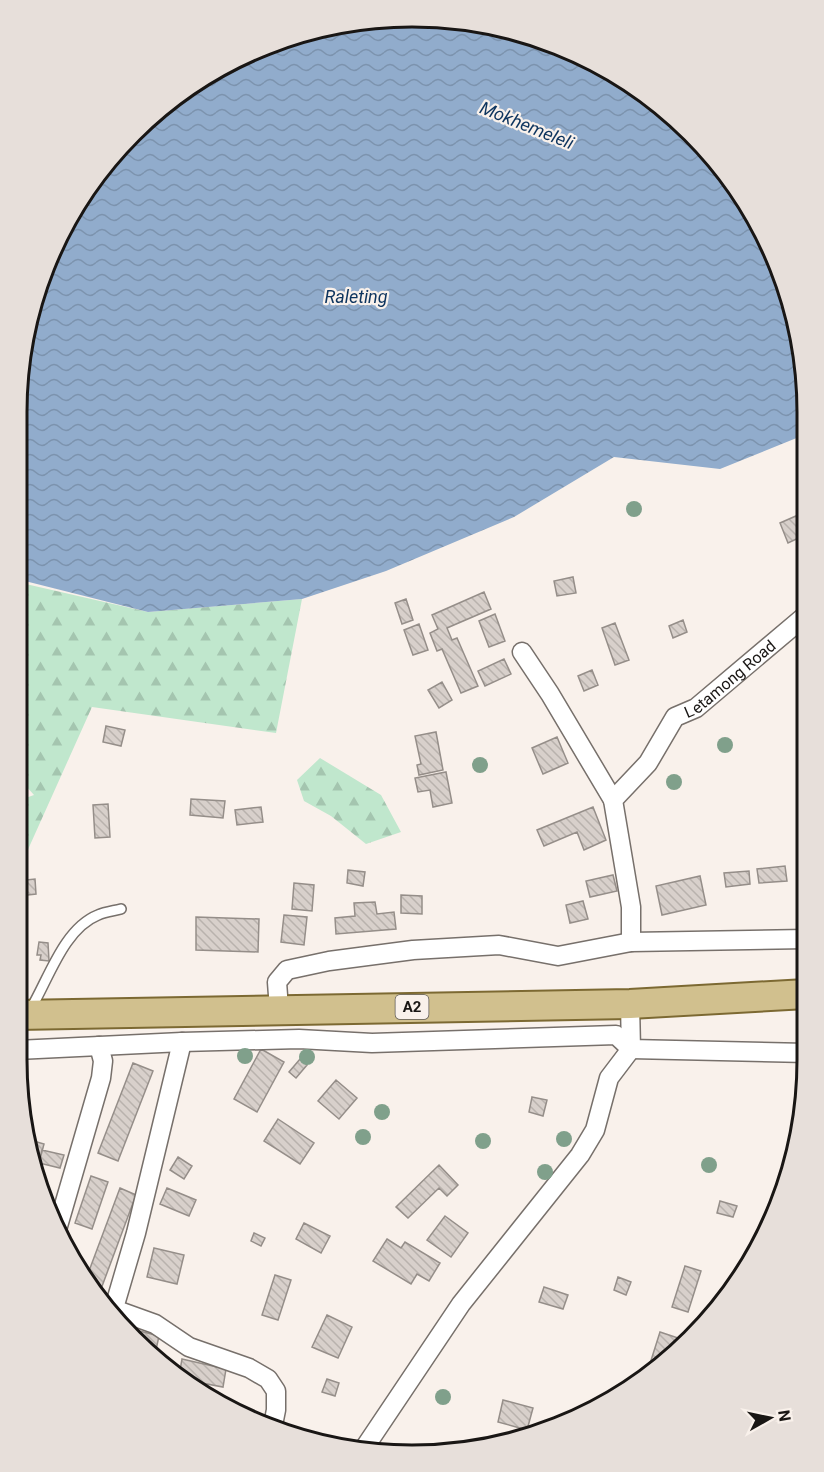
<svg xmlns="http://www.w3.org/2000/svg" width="824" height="1472" font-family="Roboto,sans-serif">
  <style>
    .forest { fill: url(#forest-firs) }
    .water { fill: url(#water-waves) }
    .building { fill: url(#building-back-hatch); stroke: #958e89; stroke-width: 1.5 }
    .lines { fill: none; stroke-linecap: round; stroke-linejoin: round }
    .lane-casing { stroke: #77706b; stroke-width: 12 }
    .street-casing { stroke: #77706b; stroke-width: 21 }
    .primary-casing { stroke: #7c6932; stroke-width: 32 }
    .lane { stroke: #fff; stroke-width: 9 }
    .street { stroke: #fff; stroke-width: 18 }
    .primary { stroke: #d1c08e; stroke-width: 28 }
    .tree { fill: #80a08b }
    .labels { text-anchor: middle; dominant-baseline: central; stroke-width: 4.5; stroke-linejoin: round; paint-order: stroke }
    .shield { fill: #f9f1eb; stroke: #5c5854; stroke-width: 1.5 }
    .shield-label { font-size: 15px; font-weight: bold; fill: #191614 }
    .street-label { font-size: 16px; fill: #191614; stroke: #f9f1eb }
    .water-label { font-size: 18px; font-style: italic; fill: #0d345e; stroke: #f9f1eb }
    .rim { fill: none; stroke: #191614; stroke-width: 3 }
  </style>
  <defs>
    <pattern id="forest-firs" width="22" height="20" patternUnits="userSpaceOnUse" patternTransform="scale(1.5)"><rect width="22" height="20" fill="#c0e7cd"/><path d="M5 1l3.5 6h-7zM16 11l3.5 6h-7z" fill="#a4c5af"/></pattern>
    <pattern id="water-waves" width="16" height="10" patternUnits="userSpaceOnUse" patternTransform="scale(1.5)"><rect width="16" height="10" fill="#91accc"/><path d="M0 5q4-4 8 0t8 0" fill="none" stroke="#7c93ae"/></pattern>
    <pattern id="building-back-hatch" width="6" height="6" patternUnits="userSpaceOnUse" patternTransform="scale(1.5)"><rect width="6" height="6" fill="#d8d0cb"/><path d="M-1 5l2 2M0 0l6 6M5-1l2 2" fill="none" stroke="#b9b2ad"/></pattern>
  </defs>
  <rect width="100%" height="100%" fill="#f9f1eb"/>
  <path class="forest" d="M17 582 148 612 302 599 276 733 92 707 17 874V801L34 795 17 776Z
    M320 758 381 795 401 832 366 844 331 816 304 801 297 780Z"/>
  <path class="water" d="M386 17 464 20 539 38 610 70 691 132 741 193 786 285 804 361V435L720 469 614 457 514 517 386 571 302 599 148 612 17 579V386L30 309 70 214 115 151 172 98 237 57 310 30Z"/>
  <path class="building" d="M805 512V535L788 543 780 523Z
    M573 577 576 593 557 596 554 581Z
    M484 592 491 609 447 628 452 640 457 638 478 686 461 693 442 649 437 651 430 633 438 629 432 615Z
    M406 599 413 620 402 624 395 603Z
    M495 614 505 641 489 647 479 621Z
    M683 620 687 632 673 638 669 626Z
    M615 623 629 660 615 665 602 628Z
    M419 624 428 650 413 655 404 630Z
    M504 659 511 674 485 686 478 671Z
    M592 670 598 685 584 691 578 676Z
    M442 682 452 700 439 708 428 690Z
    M106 726 125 730 121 746 103 742Z
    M436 732 443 770 419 775 417 765 421 764 415 736Z
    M557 737 568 763 543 774 532 748Z
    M446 772 452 803 433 807 430 790 418 792 415 778Z
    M191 799 225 801 223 818 190 815Z
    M108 804 110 837 95 838 93 805Z
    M261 807 263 822 237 825 235 810Z
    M593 807 606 840 584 850 577 832 544 846 537 830Z
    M785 866 787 881 759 883 757 869Z
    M348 870 365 872 363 886 347 883Z
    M749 871 750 884 726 887 724 873Z
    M613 875 617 891 590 897 586 881Z
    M700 876 706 905 662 915 656 886Z
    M35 879 36 894 19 896 17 881Z
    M294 883 314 885 312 911 292 909Z
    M401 895 422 896V914L401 913Z
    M583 901 588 919 570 923 566 905Z
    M375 902 377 914 394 912 396 929 336 934 335 918 355 916 354 903Z
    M284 915 307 917 304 945 281 942Z
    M196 917 259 919 258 952 196 950Z
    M39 942 48 943 49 961 40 960 41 955H37Z
    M261 1049 284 1062 257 1112 234 1099Z
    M300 1059 307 1065 296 1078 289 1072Z
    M133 1063 153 1071 118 1161 98 1153Z
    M336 1080 357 1098 339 1119 318 1101Z
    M532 1097 547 1100 543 1116 529 1112Z
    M278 1119 314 1143 300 1164 264 1141Z
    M30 1140 44 1144 39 1163 33 1162Z
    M42 1150 64 1155 60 1168 39 1163Z
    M178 1157 192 1166 184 1179 170 1170Z
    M439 1165 458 1185 447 1196 439 1188 408 1218 396 1207Z
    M91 1176 108 1182 92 1229 75 1223Z
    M120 1188 136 1195 101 1289 90 1285 86 1279Z
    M167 1188 196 1200 189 1216 160 1204Z
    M720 1201 737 1206 733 1217 717 1213Z
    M445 1216 468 1233 451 1257 427 1240Z
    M304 1223 330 1236 321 1253 296 1239Z
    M254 1233 265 1238 261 1246 251 1241Z
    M387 1239 401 1248 405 1242 440 1263 429 1281 417 1274 411 1284 373 1261Z
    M154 1248 184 1255 177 1284 147 1277Z
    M685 1266 701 1271 688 1312 672 1307Z
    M275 1275 291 1280 278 1320 262 1315Z
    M618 1277 631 1282 626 1295 614 1290Z
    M544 1287 568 1295 563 1309 539 1302Z
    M327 1315 352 1327 338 1358 312 1347Z
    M128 1328 159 1336 156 1350 150 1349Z
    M660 1332 678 1338 672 1358 647 1373Z
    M182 1359 226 1369 223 1387 181 1379 179 1376Z
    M327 1379 339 1383 335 1396 322 1392Z
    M503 1400 533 1408 527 1430 498 1422Z"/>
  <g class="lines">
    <defs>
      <path id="lane" d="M30 1010C48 981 63 929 98 915 105 912 113 911 121 909"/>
      <g id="street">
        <path d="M522 652 550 694 613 800"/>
        <path id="s1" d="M631 942V907L613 800 648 763 675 717 696 708 805 616"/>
        <path d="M279 1009 277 982 287 970 329 961 413 950 499 945 558 956 631 942 806 939"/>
        <path d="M17 1050 182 1042 299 1039 372 1043 616 1035 631 1049 807 1053"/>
        <path d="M58 1226 101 1078 103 1061 99 1046"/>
        <path d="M105 1306 155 1324 189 1347 249 1368 268 1379 276 1391V1410L273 1425"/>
        <path d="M114 1308 136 1233 182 1042"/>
        <path d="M365 1447 461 1304 580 1155 595 1130 609 1078 631 1049 630 1004"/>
      </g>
      <path id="primary" d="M17 1015 630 1004 806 994"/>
    </defs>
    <use href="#lane" class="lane-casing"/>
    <use href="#street" class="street-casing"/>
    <use href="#primary" class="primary-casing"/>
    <use href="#lane" class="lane"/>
    <use href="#street" class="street"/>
    <use href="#primary" class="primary"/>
  </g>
  <g class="tree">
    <circle cx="634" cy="509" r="8"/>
    <circle cx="725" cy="745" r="8"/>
    <circle cx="480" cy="765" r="8"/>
    <circle cx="674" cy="782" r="8"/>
    <circle cx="245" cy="1056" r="8"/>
    <circle cx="307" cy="1057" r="8"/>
    <circle cx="382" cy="1112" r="8"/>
    <circle cx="363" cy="1137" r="8"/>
    <circle cx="564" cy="1139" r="8"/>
    <circle cx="483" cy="1141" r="8"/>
    <circle cx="709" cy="1165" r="8"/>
    <circle cx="545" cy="1172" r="8"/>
    <circle cx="443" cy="1397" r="8"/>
  </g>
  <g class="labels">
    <rect class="shield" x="395.5" y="995" width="33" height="24" rx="4.5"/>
    <g class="shield-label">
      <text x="412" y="1007">A2</text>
    </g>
    <g class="street-label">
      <text stroke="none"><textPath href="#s1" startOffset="315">Letamong Road</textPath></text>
    </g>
    <g class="water-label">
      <text transform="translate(527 125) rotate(22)">Mokhemeleli</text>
      <text x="356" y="296">Raleting</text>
    </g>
  </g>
  <path d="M0 0H824V1472H0ZM412 27H412A385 385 0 0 1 797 412V1060A385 385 0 0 1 412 1445H412A385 385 0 0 1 27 1060V412A385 385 0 0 1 412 27Z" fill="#e7dfda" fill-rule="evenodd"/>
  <path class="rim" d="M412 27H412A385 385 0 0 1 797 412V1060A385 385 0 0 1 412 1445H412A385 385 0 0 1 27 1060V412A385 385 0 0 1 412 27Z"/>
  <g transform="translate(770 1418) rotate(81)" stroke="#f9f1eb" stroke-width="4.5" paint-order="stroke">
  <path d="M0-4.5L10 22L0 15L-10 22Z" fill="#191614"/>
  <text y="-9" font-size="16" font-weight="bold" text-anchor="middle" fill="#191614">N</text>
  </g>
</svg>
